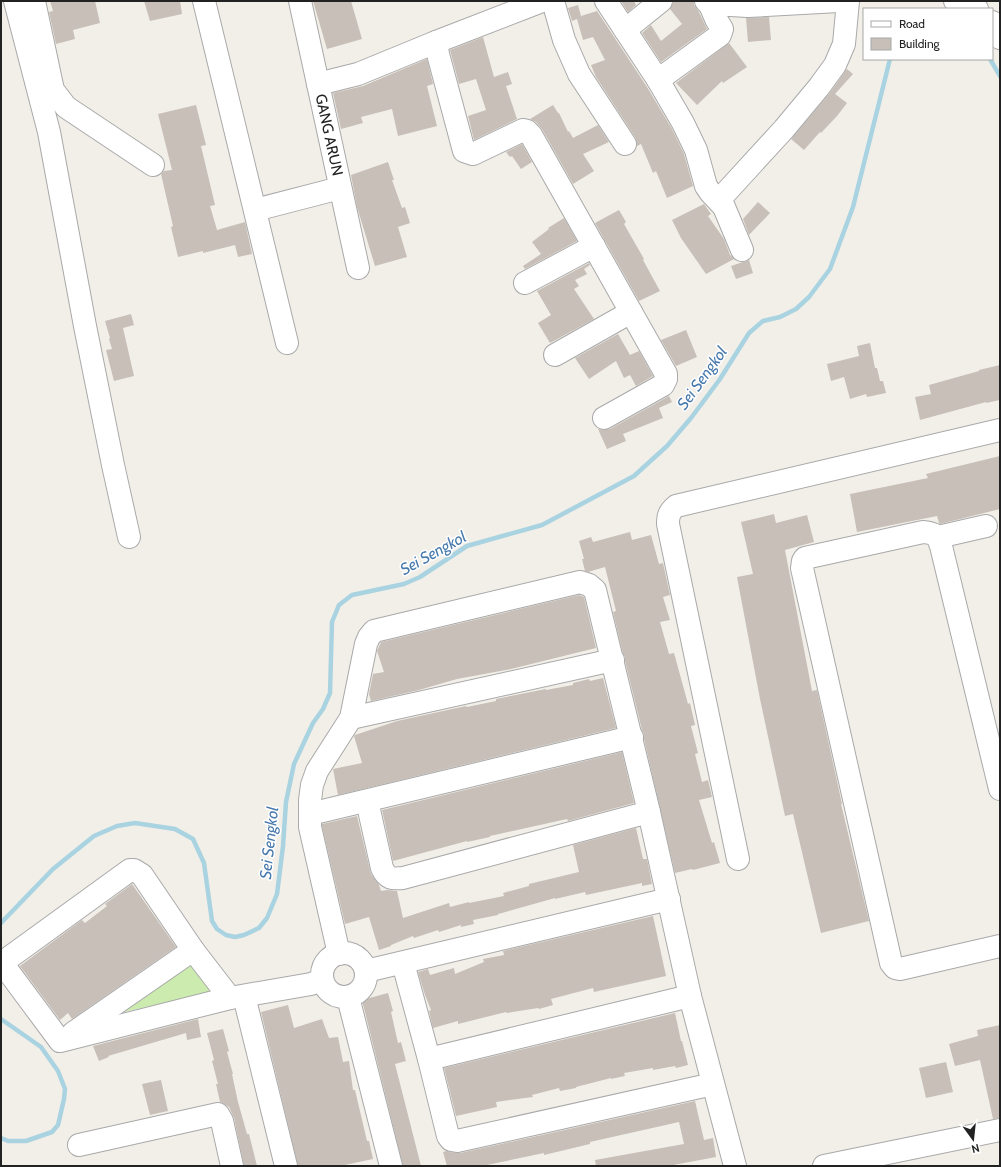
<svg xmlns="http://www.w3.org/2000/svg" width="1001" height="1167" font-family="Cabin,sans-serif">
<style>
.grass{fill:#ccecaf}
.lines{fill:none;stroke-linecap:round;stroke-linejoin:round}
.stream{stroke:#a9d3e0;stroke-width:4.5}
.building{fill:#c7bfb8}
.minor-casing{stroke:#a9a9a9;stroke-width:24}
.minor{stroke:#fff;stroke-width:22}
.labels{text-anchor:middle;dominant-baseline:central;stroke-width:3;stroke-linejoin:round;paint-order:stroke}
.street-label{font-size:15px;fill:#222;stroke:#fff}
.water-label{font-size:16px;font-style:italic;fill:#487aad;stroke:#fff}
</style>
<rect width="100%" height="100%" fill="#f2efe9"/>
<polygon class="grass" points="193,962 213,992 119,1013"/>
<g class="lines">
<g class="stream">
<polyline points="990,59 1000,76"/>
<polyline points="1,923 53,869 94,836 117,826 135,823 175,829 193,839 204,863 212,921 217,929 226,935 235,937 244,935 259,928 267,918 277,894 283,846 286,802 294,764 313,723 323,709 330,693 332,622 339,605 352,595 404,584 420,577 467,546 542,525 634,476 667,446 691,418 720,379 749,333 763,321 780,317 796,309 809,297 830,269 853,207 890,59"/>
<polyline points="1,1019 41,1047 58,1071 65,1089 64,1099 58,1125 52,1132 26,1141 8,1141 1,1138"/>
</g>
</g>
<g class="building">
<polygon points="50,1 95,1 100,23 73,30 75,39 56,44 49,12 53,11"/>
<polygon points="144,1 180,1 182,14 150,21"/>
<polygon points="313,1 351,1 362,39 327,49"/>
<polygon points="621,1 634,1 636,5 628,12"/>
<polygon points="674,1 694,1 694,5 699,12 707,29 661,62 642,33 651,25 661,41 682,24 670,9"/>
<polygon points="578,5 581,16 597,11 647,87 672,129 684,154 693,186 667,198 656,171 653,173 641,144 637,146 637,143 635,137 596,77 591,65 605,60 593,37 583,40 577,19 572,21 568,8"/>
<polygon points="769,17 771,40 748,42 746,18"/>
<polygon points="483,37 494,77 508,72 512,84 506,86 517,119 474,140 468,116 486,110 476,79 459,84 450,50"/>
<polygon points="729,43 747,67 723,83 722,81 697,105 676,83"/>
<polygon points="427,59 433,84 427,86 437,126 398,136 392,109 361,117 363,123 341,129 333,93 363,86"/>
<polygon points="847,69 853,74 835,94 847,103 837,116 821,133 820,132 804,150 791,139 829,94"/>
<polygon points="196,105 206,145 201,146 215,205 210,206 217,230 245,222 252,254 238,257 235,245 203,253 203,251 178,257 171,227 173,226 161,174 164,171 172,170 158,114"/>
<polygon points="553,105 558,113 559,113 568,132 569,131 573,138 598,125 609,142 583,154 594,171 573,184 542,129 536,122 530,119"/>
<polygon points="522,144 532,162 521,169 512,156 510,157 506,152"/>
<polygon points="388,162 394,180 392,180 402,208 405,207 410,223 398,227 407,257 375,266 357,207 351,175"/>
<polygon points="758,202 770,213 749,235 743,219"/>
<polygon points="704,204 711,214 708,216 724,239 730,255 734,259 706,274 681,238 672,220"/>
<polygon points="619,210 626,222 624,224 644,259 643,260 660,291 639,301 595,223"/>
<polygon points="564,218 577,241 525,269 523,266 541,254 532,242 549,229 548,228"/>
<polygon points="749,260 753,273 736,279 731,266"/>
<polygon points="589,263 590,265 584,269 587,274 575,280 579,286 574,289 594,319 550,343 538,323 551,315 537,291"/>
<polygon points="131,314 134,325 123,328 134,376 114,381 106,350 112,349 109,339 110,338 105,321"/>
<polygon points="686,330 697,357 676,366 661,340"/>
<polygon points="618,334 630,355 639,351 653,376 636,386 630,375 624,378 616,361 589,379 575,358"/>
<polygon points="870,343 875,368 877,368 880,381 883,381 886,393 867,397 866,394 850,399 844,377 831,381 827,364 859,356 857,346"/>
<polygon points="1000,365 1000,400 986,403 986,402 920,420 915,397 931,394 929,385 979,371 979,370"/>
<polygon points="669,396 672,402 659,408 663,418 623,434 626,441 607,449 598,429 603,430 610,429"/>
<polygon points="1000,456 1000,509 940,524 939,523 937,516 857,532 850,494 928,478 926,474"/>
<polygon points="774,514 776,523 807,515 814,542 785,550 812,691 817,690 842,804 841,804 869,921 821,933 793,814 785,816 760,699 737,577 753,574 741,522"/>
<polygon points="630,532 632,540 651,535 659,564 663,563 670,595 663,597 670,620 660,622 669,654 674,653 688,704 690,703 695,725 691,726 698,753 695,754 702,782 708,780 712,797 699,800 712,843 714,842 720,863 693,870 692,869 675,873 644,739 644,734 642,730 625,661 625,657 623,654 613,612 616,611 605,567 588,572 585,571 582,559 584,559 579,541 591,537 593,542"/>
<polygon points="579,595 584,597 596,648 511,669 457,679 419,690 371,701 369,694 373,674 384,672 377,651 381,642"/>
<polygon points="603,678 616,728 338,795 333,769 362,763 354,736 355,735 397,721 466,706 467,707 496,701 496,699 546,689 546,690 573,685 573,683 589,679 590,681"/>
<polygon points="622,752 634,803 568,821 567,819 490,836 490,837 467,842 467,841 393,861 382,810"/>
<polygon points="357,816 371,874 379,885 381,891 387,890 397,891 403,918 449,903 450,907 469,902 469,903 504,896 503,893 529,886 529,884 579,872 573,845 636,828 643,859 647,859 652,884 642,886 642,883 586,895 585,892 555,899 555,898 498,914 498,915 473,920 474,924 461,927 461,925 439,932 438,930 414,938 413,936 391,945 391,946 379,950 369,917 345,924 322,826 322,824"/>
<polygon points="132,884 176,947 72,1019 68,1013 60,1020 20,966 82,920 85,923 107,906 105,904"/>
<polygon points="653,916 666,976 594,992 593,988 551,999 553,1005 539,1009 538,1008 507,1013 506,1012 458,1024 458,1021 433,1028 429,1011 431,1010 425,995 418,972 428,969 430,975 454,968 455,974 484,962 483,959 504,955 503,951"/>
<polygon points="388,993 393,1011 391,1012 398,1043 401,1042 406,1061 395,1064 421,1166 403,1166 362,1000"/>
<polygon points="288,1005 294,1028 322,1019 329,1038 338,1037 343,1062 349,1061 353,1090 355,1090 367,1141 369,1141 373,1159 340,1166 298,1166 261,1012"/>
<polygon points="675,1013 681,1041 682,1041 688,1065 676,1068 675,1066 653,1070 653,1068 624,1073 625,1076 611,1079 611,1078 576,1087 576,1088 560,1091 559,1088 532,1095 533,1097 525,1098 496,1102 497,1107 456,1116 444,1068"/>
<polygon points="198,1019 201,1037 187,1040 186,1033 108,1056 109,1057 99,1061 93,1046"/>
<polygon points="1000,1025 1000,1118 993,1119 980,1060 955,1066 949,1044 978,1036 977,1030"/>
<polygon points="223,1029 229,1051 227,1052 233,1074 232,1074 238,1102 247,1134 249,1134 257,1166 244,1166 234,1118 229,1107 223,1103 220,1102 216,1084 218,1084 212,1061 214,1060 207,1033"/>
<polygon points="946,1062 953,1092 926,1098 919,1068"/>
<polygon points="161,1080 168,1111 150,1115 142,1084"/>
<polygon points="695,1101 704,1140 713,1138 716,1157 668,1166 596,1166 595,1160 684,1144 679,1122 590,1142 590,1144 544,1155 544,1153 482,1166 447,1166 443,1152 447,1151 449,1152 460,1153"/>
</g>
<g class="lines">
<defs>
<g id="minor">
<polyline points="15,1 49,132 85,326 113,465 129,537"/>
<polyline points="34,1 53,90 66,107 153,165"/>
<polyline points="204,1 287,343"/>
<path id="s1" d="M 300,1 L 358,268"/>
<polyline points="553,1 564,40 579,74 625,144"/>
<polyline points="606,1 658,80 720,35 722,29 716,19 710,5"/>
<polyline points="706,1 710,5 730,5 748,6 839,1"/>
<polyline points="955,1 977,9"/>
<polyline points="992,22 1000,38"/>
<polyline points="625,30 661,1"/>
<polyline points="436,42 542,1"/>
<polyline points="658,80 683,123 696,150 706,186 710,192 724,207 742,250"/>
<polyline points="318,84 358,74 436,42 438,54 464,151 473,154 523,130 527,131 531,135 666,374 666,379 663,385 604,418"/>
<polyline points="719,200 784,129 819,87 835,65 844,44 848,1"/>
<polyline points="255,210 340,188"/>
<polyline points="525,283 594,246"/>
<polyline points="555,355 631,312"/>
<polyline points="938,537 986,526"/>
<polyline points="351,718 613,660"/>
<path d="M 1000,789 L 941,546 C 937,535 935,533 923,532 L 805,558 L 803,561 L 802,568 L 891,963 L 895,968 L 900,969 L 1000,946"/>
<path d="M 367,801 L 382,868 C 387,879 392,879 403,878 L 649,812"/>
<polyline points="310,814 632,737"/>
<path d="M 738,859 L 668,524 C 668,516 669,512 676,506 L 1000,430"/>
<path d="M 130,870 L 134,870 L 142,875 L 193,950 L 230,998 L 60,1041 L 8,971 C 5,965 6,962 10,957 Z"/>
<circle cx="344" cy="975" r="22"/>
<polyline points="339,954 310,827 310,800 312,785 317,771 351,718 366,644 369,637 374,631 580,582 589,585 595,590 649,812 690,996 735,1166"/>
<polyline points="403,963 429,1059 448,1136 451,1140 457,1141 713,1084"/>
<polyline points="366,971 669,899"/>
<polyline points="244,996 286,1166"/>
<polyline points="348,997 391,1166"/>
<polyline points="230,998 311,984 322,980"/>
<polyline points="73,1033 193,950"/>
<polyline points="429,1059 690,996"/>
<polyline points="79,1145 218,1114 222,1121 232,1166"/>
<polyline points="824,1166 1000,1130"/>
</g>
</defs>
<use href="#minor" class="minor-casing"/>
<use href="#minor" class="minor"/>
</g>
<g class="labels">
<g class="street-label">
<text stroke="none"><textPath href="#s1" startOffset="137">GANG ARUN</textPath></text>
</g>
<g class="water-label">
<text transform="translate(702 378) rotate(-54)">Sei Sengkol</text>
<text transform="translate(433 553) rotate(-29)">Sei Sengkol</text>
<text transform="translate(269 843) rotate(-84)">Sei Sengkol</text>
</g>
</g>
<rect width="1001" height="1167" fill="none" stroke="#222222" stroke-width="4"/>
<rect x="863" y="8" width="130" height="52" fill="#ffffff" stroke="#a7a7a7"/>
<rect x="871" y="21" width="20" height="6" fill="#ffffff" stroke="#a7a7a7"/>
<text x="899" y="28" font-size="12" fill="#222222">Road</text>
<rect x="871" y="38" width="20" height="12" fill="#c7bfb8" stroke="#a7a7a7"/>
<text x="899" y="48" font-size="12" fill="#222222">Building</text>
<g transform="translate(973 1139) rotate(165)" stroke="#ffffff" stroke-width="3" paint-order="stroke">
<path d="M0-3L7 15L0 10L-7 15Z" fill="#222222"/>
<text y="-6" font-size="11" font-weight="bold" text-anchor="middle" fill="#222222">N</text>
</g>
</svg>
